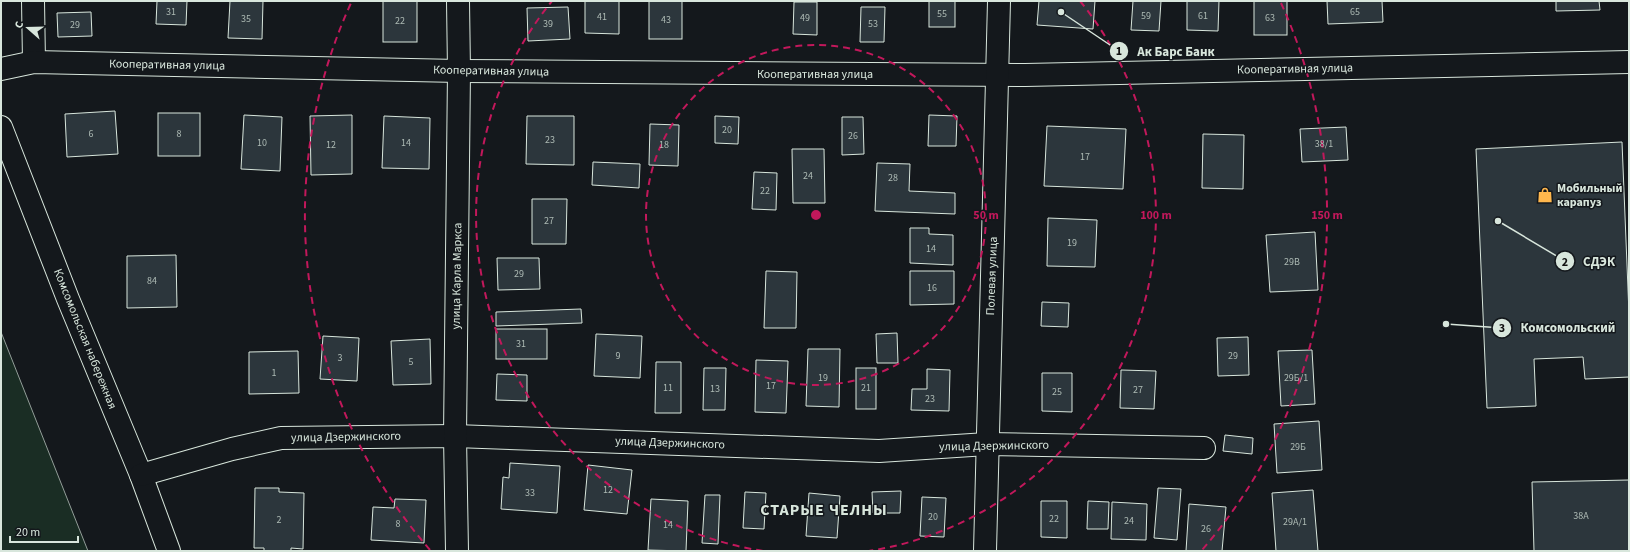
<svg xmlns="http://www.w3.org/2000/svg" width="1630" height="552" font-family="'Source Sans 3',sans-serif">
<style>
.green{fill:#1a2d24;stroke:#939e99}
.building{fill:#2c363c;stroke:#d8e6dc}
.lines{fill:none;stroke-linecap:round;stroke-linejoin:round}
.minor-casing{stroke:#d8e6dc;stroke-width:24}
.minor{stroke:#14181c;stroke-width:22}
.ring{fill:none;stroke:#c2185b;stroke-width:2;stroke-dasharray:7 5}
.labels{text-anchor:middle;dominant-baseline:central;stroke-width:3;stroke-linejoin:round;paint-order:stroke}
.number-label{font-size:10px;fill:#adbab4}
.street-label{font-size:12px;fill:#d8e6dc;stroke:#14181c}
.poi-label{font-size:12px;font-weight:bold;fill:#d8e6dc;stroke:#14181c;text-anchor:start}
.district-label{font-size:16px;font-weight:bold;letter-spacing:1px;fill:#d8e6dc;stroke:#14181c}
.centre{fill:#c2185b;stroke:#14181c;stroke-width:2}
.ring-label{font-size:12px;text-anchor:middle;font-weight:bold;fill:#c2185b;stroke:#14181c;stroke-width:3;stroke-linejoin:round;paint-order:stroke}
.leader{fill:none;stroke:#d8e6dc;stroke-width:1.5}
.callout-dot{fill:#d8e6dc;stroke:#14181c;stroke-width:1.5}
.mark-label{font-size:12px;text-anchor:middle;font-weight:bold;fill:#111}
.callout-label{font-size:13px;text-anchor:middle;font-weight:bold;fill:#d8e6dc;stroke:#14181c;stroke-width:3;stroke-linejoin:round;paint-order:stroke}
</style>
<rect width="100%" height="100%" fill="#14181c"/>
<polygon class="green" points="1,332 88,551 1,551"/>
<g class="building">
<polygon points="157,1 187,1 186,25 156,24"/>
<polygon points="230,1 263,1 262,39 228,38"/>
<rect x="383" y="1" width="34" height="41"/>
<polygon points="585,1 619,1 619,34 585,33"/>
<rect x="649" y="1" width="33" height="38"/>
<rect x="929" y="1" width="26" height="26"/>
<polygon points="1039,1 1095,1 1093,29 1037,25"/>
<polygon points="1133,1 1161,1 1159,31 1131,30"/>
<polygon points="1187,1 1219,1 1218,31 1187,30"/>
<rect x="1254" y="1" width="33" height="34"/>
<polygon points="1327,1 1382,1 1383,22 1328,24"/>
<polygon points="1556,1 1599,1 1600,10 1556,11"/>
<polygon points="794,2 817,2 817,35 793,34"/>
<polygon points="568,7 570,39 528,41 527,8"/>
<polygon points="861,7 885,7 884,42 860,42"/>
<polygon points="91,12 92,36 58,37 57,13"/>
<polygon points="115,111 118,154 67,157 65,114"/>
<rect x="158" y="113" width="42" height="43"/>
<polygon points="244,115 282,117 280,171 241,169"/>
<polygon points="352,115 352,174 311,175 310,116"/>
<polygon points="929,115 957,116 956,146 928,146"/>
<polygon points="384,116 430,118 429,169 382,168"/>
<polygon points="527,116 574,116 574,165 526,164"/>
<polygon points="715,116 739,117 738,144 715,143"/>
<polygon points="842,117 863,117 864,154 842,155"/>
<polygon points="650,124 679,125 678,166 649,165"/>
<polygon points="1047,126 1126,129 1123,189 1044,186"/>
<polygon points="1346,127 1348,160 1302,162 1300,129"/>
<polygon points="1203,134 1244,135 1243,189 1202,188"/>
<polygon points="1622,142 1629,314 1629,377 1585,379 1583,357 1534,359 1536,406 1487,408 1476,149"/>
<polygon points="792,149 824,149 825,203 793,203"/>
<polygon points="593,162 640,164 639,188 592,185"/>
<polygon points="877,163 910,164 909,191 955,193 955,214 875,211"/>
<polygon points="754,172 777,173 776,210 752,209"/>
<polygon points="532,199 567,199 566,244 532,244"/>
<polygon points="1048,218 1097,220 1095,267 1047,266"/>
<polygon points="910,228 929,228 929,234 953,235 953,265 910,263"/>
<polygon points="1315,232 1318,290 1270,292 1266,235"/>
<polygon points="176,255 177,307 127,308 127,256"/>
<polygon points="497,258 539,258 540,289 498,290"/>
<polygon points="766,271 797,272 796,328 764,328"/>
<polygon points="910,271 954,271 954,304 910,305"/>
<polygon points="1042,302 1069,303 1068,327 1041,326"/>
<polygon points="581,309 582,323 496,326 496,312"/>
<rect x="496" y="329" width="51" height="30"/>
<polygon points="897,333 898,363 877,363 876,334"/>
<polygon points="596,334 642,336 640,378 594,376"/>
<polygon points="323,336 359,338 357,381 320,379"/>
<polygon points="1248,337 1249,375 1218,376 1217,338"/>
<polygon points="430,339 431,384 393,385 391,341"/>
<polygon points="808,349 840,349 839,407 806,406"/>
<polygon points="1312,350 1315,404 1281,406 1278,351"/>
<polygon points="298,351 299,393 249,394 249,352"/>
<polygon points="756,360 788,361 786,413 755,412"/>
<polygon points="656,362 681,362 681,413 655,413"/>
<polygon points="704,368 726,368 725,410 703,410"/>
<rect x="856" y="368" width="20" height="41"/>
<polygon points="927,369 950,370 949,411 911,410 912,389 927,389"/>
<polygon points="1121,370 1156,371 1154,409 1120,408"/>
<polygon points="1042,373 1072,373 1072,412 1042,411"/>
<polygon points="497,374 527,375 527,401 496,400"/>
<polygon points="1319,421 1322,470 1277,473 1274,424"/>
<polygon points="1225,435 1253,438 1252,454 1223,451"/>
<polygon points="510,463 560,466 557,513 501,509 503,477 509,478"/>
<polygon points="588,465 632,470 627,514 584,510"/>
<polygon points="1629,480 1629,551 1534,551 1532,482"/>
<polygon points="255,488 279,488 279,492 304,493 303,549 291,548 291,551 264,551 264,548 254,548"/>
<polygon points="1158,488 1181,489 1177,540 1154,538"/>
<polygon points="1313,490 1318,551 1276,551 1272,493"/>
<polygon points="901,491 900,513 873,513 872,492"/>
<polygon points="745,492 766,493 764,529 743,528"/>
<polygon points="809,493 840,496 837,538 806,536"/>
<polygon points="705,495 720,495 718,544 702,543"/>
<polygon points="922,497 946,498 944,537 920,536"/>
<polygon points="395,499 426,500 424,543 371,540 373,507 394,508"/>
<polygon points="651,499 688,501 686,551 648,550"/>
<polygon points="1041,501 1067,501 1067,538 1041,537"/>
<polygon points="1088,501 1109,502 1108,529 1087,529"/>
<polygon points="1112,502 1147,504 1146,540 1111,539"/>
<polygon points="1189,504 1226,507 1222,551 1186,551"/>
</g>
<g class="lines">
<defs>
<g id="minor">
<polyline points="33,1 34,62"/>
<polyline points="1,69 34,62 459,71 1025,75 1629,62"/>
<polyline points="1,127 68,299 141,475 169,551"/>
<polyline points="141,475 232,449 281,438 455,436 879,451 987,444 1204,448"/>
<polyline points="457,551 455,436 459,71 458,1"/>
<polyline points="985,551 999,1"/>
</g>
</defs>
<use href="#minor" class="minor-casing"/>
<use href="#minor" class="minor"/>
</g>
<g class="ring">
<circle cx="816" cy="215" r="170"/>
<path d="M763 551A340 340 0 0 1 552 1M1080 1A340 340 0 0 1 869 551"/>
<path d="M430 550A511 511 0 0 1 351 3M1281 3A511 511 0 0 1 1202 550"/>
</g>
<defs>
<symbol id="shop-bare" viewBox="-9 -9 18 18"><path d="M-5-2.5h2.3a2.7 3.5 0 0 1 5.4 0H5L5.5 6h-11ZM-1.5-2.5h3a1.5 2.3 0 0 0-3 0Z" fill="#ffb74d" stroke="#14181c" stroke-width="2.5" paint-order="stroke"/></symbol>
</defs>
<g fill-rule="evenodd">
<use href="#shop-bare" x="1534" y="184" width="22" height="22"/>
</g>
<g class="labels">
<g class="number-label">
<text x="171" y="12">31</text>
<text x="1355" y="12">65</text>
<text x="942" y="14">55</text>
<text x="1146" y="16">59</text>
<text x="1203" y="16">61</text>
<text x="602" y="17">41</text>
<text x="805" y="18">49</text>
<text x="1270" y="18">63</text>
<text x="246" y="19">35</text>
<text x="666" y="20">43</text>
<text x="400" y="21">22</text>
<text x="548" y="24">39</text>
<text x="873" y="24">53</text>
<text x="75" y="25">29</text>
<text x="727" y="130">20</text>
<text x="91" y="134">6</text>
<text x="179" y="134">8</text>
<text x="853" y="136">26</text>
<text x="550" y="140">23</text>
<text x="262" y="143">10</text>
<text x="406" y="143">14</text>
<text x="1324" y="144">38/1</text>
<text x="331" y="145">12</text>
<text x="664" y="145">18</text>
<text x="1085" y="157">17</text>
<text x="808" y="176">24</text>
<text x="893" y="178">28</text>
<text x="765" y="191">22</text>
<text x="549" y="221">27</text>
<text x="1072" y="243">19</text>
<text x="931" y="249">14</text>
<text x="1292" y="262">29В</text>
<text x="519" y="274">29</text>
<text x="152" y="281">84</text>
<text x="932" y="288">16</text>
<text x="521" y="344">31</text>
<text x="618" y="356">9</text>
<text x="1233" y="356">29</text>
<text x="340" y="358">3</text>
<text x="411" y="362">5</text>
<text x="274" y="373">1</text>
<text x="823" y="378">19</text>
<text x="1296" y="378">29Б/1</text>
<text x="771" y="386">17</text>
<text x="668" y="388">11</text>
<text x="866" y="388">21</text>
<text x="715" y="389">13</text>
<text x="1138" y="390">27</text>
<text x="1057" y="392">25</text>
<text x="930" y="399">23</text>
<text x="1298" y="447">29Б</text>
<text x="608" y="490">12</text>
<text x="530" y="493">33</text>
<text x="1581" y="516">38А</text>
<text x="933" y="517">20</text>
<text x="1054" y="519">22</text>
<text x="279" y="520">2</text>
<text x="1129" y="521">24</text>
<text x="1295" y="522">29А/1</text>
<text x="398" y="524">8</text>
<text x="668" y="525">14</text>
<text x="1206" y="529">26</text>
</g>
<g class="street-label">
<text transform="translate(167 65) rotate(1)">Кооперативная улица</text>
<text transform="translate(1295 69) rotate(-1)">Кооперативная улица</text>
<text transform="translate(491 71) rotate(1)">Кооперативная улица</text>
<text x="815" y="74">Кооперативная улица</text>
<text transform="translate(457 276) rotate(-89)">улица Карла Маркса</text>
<text transform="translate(992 276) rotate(-88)">Полевая улица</text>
<text transform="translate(85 339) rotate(68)">Комсомольская набережная</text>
<text transform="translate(346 437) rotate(-1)">улица Дзержинского</text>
<text transform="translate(670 443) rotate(2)">улица Дзержинского</text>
<text transform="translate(994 446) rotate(-1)">улица Дзержинского</text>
</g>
<g class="poi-label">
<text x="1557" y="188">Мобильный<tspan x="1557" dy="14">карапуз</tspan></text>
</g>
<g class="district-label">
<text x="824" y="510">СТАРЫЕ ЧЕЛНЫ</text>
</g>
</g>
<circle cx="816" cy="215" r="6" class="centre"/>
<g class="ring-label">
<text x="986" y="219">50 m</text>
<text x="1156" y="219">100 m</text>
<text x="1327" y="219">150 m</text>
</g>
<path class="leader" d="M1061 12L1119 51M1498 221L1565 261M1446 324L1502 328"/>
<g class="callout-dot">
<circle cx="1061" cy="12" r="4"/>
<circle cx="1498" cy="221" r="4"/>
<circle cx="1446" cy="324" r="4"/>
<circle cx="1119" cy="51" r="10"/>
<circle cx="1565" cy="261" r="10"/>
<circle cx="1502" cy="328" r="10"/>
</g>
<g class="mark-label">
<text x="1119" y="55">1</text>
<text x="1565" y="266">2</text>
<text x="1502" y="332">3</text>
</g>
<g class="callout-label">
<text x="1176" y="56">Ак Барс Банк</text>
<text x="1599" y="266">СДЭК</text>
<text x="1568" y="332">Комсомольский</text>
</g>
<rect width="1630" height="552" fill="none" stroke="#d8e6dc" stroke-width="4"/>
<g transform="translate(28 28) rotate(290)" stroke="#14181c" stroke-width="3" paint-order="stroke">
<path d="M0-3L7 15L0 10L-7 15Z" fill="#d8e6dc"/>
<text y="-6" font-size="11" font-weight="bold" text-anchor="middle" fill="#d8e6dc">С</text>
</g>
<path d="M10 536v6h68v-6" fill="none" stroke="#d8e6dc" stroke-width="2"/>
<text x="16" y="536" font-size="12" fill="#d8e6dc" stroke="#14181c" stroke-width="3" paint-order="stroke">20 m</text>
</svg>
